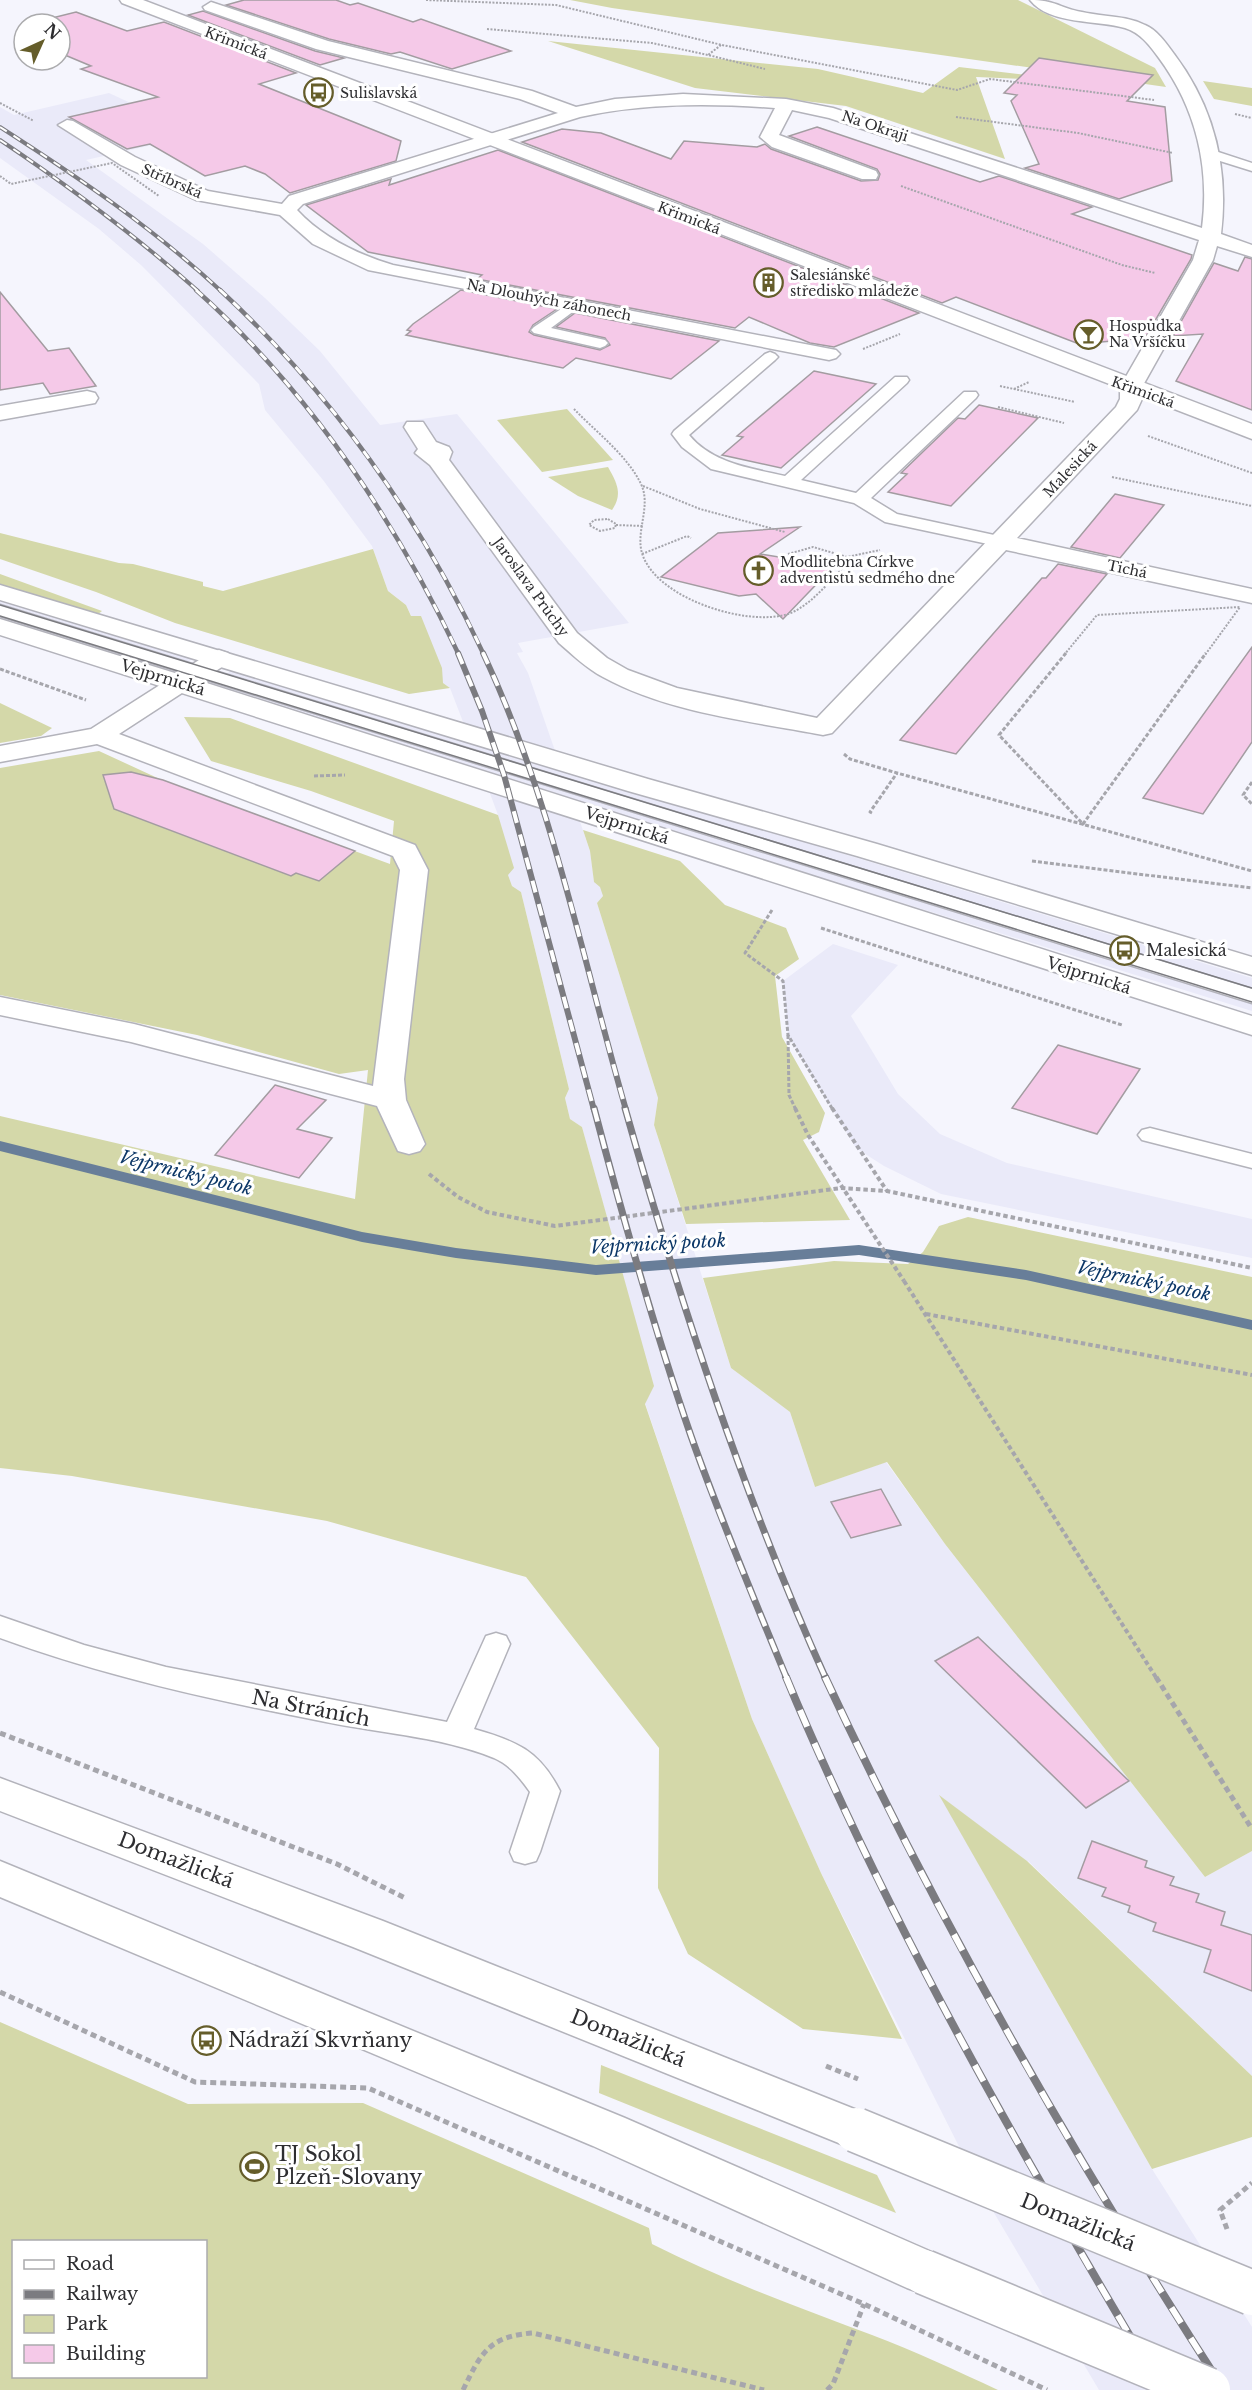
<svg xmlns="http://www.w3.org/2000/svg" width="1252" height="2390" font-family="'Libre Baskerville',serif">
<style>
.built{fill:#eaeaf9}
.green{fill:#d4d8a9;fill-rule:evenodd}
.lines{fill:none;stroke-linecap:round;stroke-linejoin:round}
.stream{fill:#687e99;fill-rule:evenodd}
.building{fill:#f5c9e8;stroke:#a39ca1;stroke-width:1.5}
.lane-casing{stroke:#b3b3bb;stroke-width:3}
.street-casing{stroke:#b3b3bb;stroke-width:3}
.secondary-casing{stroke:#b3b3bb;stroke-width:3}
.primary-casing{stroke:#b3b3bb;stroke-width:3}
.path-far3{stroke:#a6a6ac;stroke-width:2;stroke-dasharray:2 1.5;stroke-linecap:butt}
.path-far2{stroke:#a6a6ac;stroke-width:3;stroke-dasharray:4 2;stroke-linecap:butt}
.path-far1{stroke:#a6a6ac;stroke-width:4;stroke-dasharray:4.5 3;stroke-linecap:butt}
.path{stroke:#a6a6ac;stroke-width:5;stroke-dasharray:6 4;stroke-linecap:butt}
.lane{fill:#fff;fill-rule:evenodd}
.street{fill:#fff;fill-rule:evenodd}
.secondary{fill:#fff;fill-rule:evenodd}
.primary{fill:#fff;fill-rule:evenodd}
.tram{stroke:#7b7b80;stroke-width:1.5}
.rail-far4-casing{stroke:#7b7b80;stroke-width:4}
.rail-far3-casing{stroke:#7b7b80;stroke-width:4.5}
.rail-far2-casing{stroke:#7b7b80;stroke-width:6}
.rail-far1-casing{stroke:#7b7b80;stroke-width:7}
.rail-casing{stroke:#7b7b80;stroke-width:8}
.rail-far4{stroke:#fff;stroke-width:2;stroke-dasharray:8;stroke-linecap:butt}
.rail-far3{stroke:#fff;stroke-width:3;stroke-dasharray:9;stroke-linecap:butt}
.rail-far2{stroke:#fff;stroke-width:4;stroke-dasharray:12;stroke-linecap:butt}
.rail-far1{stroke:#fff;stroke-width:4.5;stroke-dasharray:14;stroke-linecap:butt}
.rail{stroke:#fff;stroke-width:6;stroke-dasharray:18;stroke-linecap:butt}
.primary-bridge-casing{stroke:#b3b3bb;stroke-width:47;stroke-linecap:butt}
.path-bridge-far2{stroke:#a6a6ac;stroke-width:2;stroke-dasharray:2 1.5;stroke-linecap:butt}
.path-bridge-far1{stroke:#a6a6ac;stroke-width:4;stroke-dasharray:4.5 3;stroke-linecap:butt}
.path-bridge{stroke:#a6a6ac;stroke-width:5;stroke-dasharray:6 4;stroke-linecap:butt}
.primary-bridge{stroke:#fff;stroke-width:44}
.labels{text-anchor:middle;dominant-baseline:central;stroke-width:6;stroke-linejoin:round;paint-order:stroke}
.far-street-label{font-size:14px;fill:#2e2e31;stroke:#fff}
.far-poi-label{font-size:14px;fill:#2e2e31;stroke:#fff;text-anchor:start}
.street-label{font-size:16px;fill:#2e2e31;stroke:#fff}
.poi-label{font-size:16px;fill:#2e2e31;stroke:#fff;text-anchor:start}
.water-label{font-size:18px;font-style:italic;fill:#0c3767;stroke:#fff}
.near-street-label{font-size:20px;fill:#2e2e31;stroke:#fff}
.near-poi-label{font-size:20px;fill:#2e2e31;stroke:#fff;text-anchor:start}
</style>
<rect width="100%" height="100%" fill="#f5f5fd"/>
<g class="built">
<polygon points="109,93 176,124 161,143 86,160 203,244 265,298 320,351 380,425 457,414 629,623 518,643 523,652 517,653 528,673 561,768 1252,978 1252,1011 573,801 590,851 594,881 601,887 603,896 597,903 658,1098 654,1125 731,1368 790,1412 815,1487 886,1462 945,1544 1205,1877 1252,1851 1252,2076 1028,1861 998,1899 1152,2169 1252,2327 1252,2390 1099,2390 984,2196 821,1873 752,1719 645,1403 653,1386 582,1127 570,1119 565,1098 569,1089 521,892 512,886 508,875 498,815 482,772 209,685 234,669 470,740 450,688 443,683 406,605 388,591 372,546 323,480 265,410 259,384 141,265 99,229 0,158 0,107 14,115"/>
<polygon points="0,598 195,657 171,673 0,621"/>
<polygon points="833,944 898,965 851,1016 898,1094 940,1134 1007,1163 1252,1219 1252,1258 941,1194 884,1166 856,1148 788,1035 783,981"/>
</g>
<g class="green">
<polygon points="570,0 1018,0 1155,68 1166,87 612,8"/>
<polygon points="548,41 818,69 923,93 959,67 1077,81 976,77 1005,159 846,106 695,88"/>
<polygon points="1203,81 1252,88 1252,106 1214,99"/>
<polygon points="567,409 613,460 542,472 497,420"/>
<path d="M 608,467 C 617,483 623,494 612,510 L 578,496 L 548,477 Z"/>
<polygon points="0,533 119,563 133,564 203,582 203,586 223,591 373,549 388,591 406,605 411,616 421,616 442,668 443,683 450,688 409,694 175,623 96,592 0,559"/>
<polygon points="0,574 102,611 98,614 0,586"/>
<polygon points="0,703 52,728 41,736 0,743"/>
<polygon points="184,717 230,718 498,815 514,868 508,875 512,886 521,892 569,1089 565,1098 570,1119 582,1127 654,1386 645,1404 752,1719 821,1873 902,2039 803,2029 688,1954 658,1888 659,1748 526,1577 327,1521 72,1476 0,1468 0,1116 355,1199 368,1070 339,1074 197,1035 0,995 0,768 99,751 164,781 390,864 394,821 311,791 211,761"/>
<polygon points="583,830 680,861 725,905 786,928 799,959 775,976 782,1037 825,1113 819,1132 803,1140 850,1220 686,1224 654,1125 658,1098 597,903 603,896 600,887 594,882 590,851"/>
<polygon points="968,1217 1252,1277 1252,1851 1205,1877 945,1544 887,1462 815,1487 790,1412 731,1368 703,1278 834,1261 908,1264 923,1252 939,1226"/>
<polygon points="939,1795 1027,1861 1252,2076 1252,2137 1152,2169"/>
<path d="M 0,2022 L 188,2104 L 363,2103 L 649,2228 L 652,2244 C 723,2280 798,2307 872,2335 C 915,2351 957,2371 998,2390 L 0,2390 ZM 14,2242 L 206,2242 L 206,2376 L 14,2376 Z"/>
<polygon points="601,2065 877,2175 896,2213 599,2093"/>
</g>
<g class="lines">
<polygon class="stream" points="0,1141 362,1232 456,1248 596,1265 859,1245 1026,1270 1252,1320 1252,1330 1026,1280 859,1255 596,1275 456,1258 362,1242 0,1151"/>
</g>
<g class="building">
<polygon points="244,0 336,0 350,5 358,3 413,22 421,19 511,51 452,69 400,52 391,54 329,39 226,5"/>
<polygon points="203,11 315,51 344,58 320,65 188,15"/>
<polygon points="76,12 127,31 164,22 296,73 259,84 401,141 396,161 290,193 265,174 245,166 205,176 150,144 127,149 69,117 158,97 81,69 91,66 60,53 60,24 28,24"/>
<polygon points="1039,58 1153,75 1127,101 1165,107 1172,181 1119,199 1025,168 1039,164 1011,101 1017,95 1004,93"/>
<polygon points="817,127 980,182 999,176 1092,207 1072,214 1192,255 1191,259 1145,338 1079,344 956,297 942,303 522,142 562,129 601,133 671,159 684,141 757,147 765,144 771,149 861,181 878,180 880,174 877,169 789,136"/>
<polygon points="498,150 919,313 834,347 810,343 749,317 735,328 477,279 482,275 368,252 306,205 391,179 389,185"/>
<polygon points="1245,257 1252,259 1252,410 1176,381 1203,334 1173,336 1214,263 1238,271"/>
<polygon points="461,290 557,309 533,325 529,332 534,335 600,350 610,345 605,338 556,327 575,313 719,341 671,379 576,358 563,368 406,335 411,331 407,330 413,324"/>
<polygon points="0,292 48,351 69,348 96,386 50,394 43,383 0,390"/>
<polygon points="814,371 876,384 781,468 722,455 743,437 737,436"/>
<polygon points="979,405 1038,418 951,506 888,492 907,474 901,473 958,418 965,419"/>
<polygon points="1115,494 1164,505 1120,558 1071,547"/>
<polygon points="800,527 760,554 834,566 783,619 756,594 739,596 661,577 718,533"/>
<polygon points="1058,564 1107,574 956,754 900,740 1042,578 1046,578"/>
<polygon points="1252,647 1252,742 1203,814 1143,798"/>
<polygon points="131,772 163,780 355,851 319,881 296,873 291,876 114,809 103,775"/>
<polygon points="1058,1045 1140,1069 1097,1134 1012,1108"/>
<polygon points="275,1085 326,1100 297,1129 332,1138 299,1178 215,1155"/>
<polygon points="881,1489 901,1525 851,1538 831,1502"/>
<polygon points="978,1637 1081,1735 1129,1781 1086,1808 935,1661"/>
<polygon points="1092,1841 1147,1861 1145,1867 1174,1877 1170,1885 1199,1894 1196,1902 1225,1912 1221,1925 1252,1935 1252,1991 1204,1972 1211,1950 1153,1931 1156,1923 1128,1912 1130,1906 1102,1896 1106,1888 1078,1878"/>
</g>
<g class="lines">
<defs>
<g id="lane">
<polygon points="1209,149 1252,163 1252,171 1204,156 1202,153"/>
<polygon points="573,301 578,302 580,305 578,308 551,328 605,340 608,343 605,346 600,348 534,333 531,330 534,327"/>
<path d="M 770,352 L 775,354 L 778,357 L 775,360 L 689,435 C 713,464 751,468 785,476 L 895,377 L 907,377 L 909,380 L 907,383 L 801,480 L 856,493 L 964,392 L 976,392 L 978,395 L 976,398 L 871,498 L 897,514 L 1008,538 L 1011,542 L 1008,546 L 1002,547 L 885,522 L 854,503 L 711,469 L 682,447 L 672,434 L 674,431 L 765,354 Z"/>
<polygon points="0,605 1252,989 1252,1003 0,616"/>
<polygon points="1150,1128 1252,1154 1252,1168 1142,1140 1138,1135 1142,1130"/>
<path d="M 0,1616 L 84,1645 L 166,1667 L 447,1722 L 486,1636 L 496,1633 L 506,1636 L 510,1644 L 474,1729 C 516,1741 539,1750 560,1791 L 540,1852 L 536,1861 L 525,1864 L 514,1861 L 510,1852 L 530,1792 C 520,1778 510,1765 494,1758 C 440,1736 377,1733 321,1721 C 212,1700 104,1676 0,1638 Z"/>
</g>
<g id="street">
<path d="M 1030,0 C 1055,0 1060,8 1082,12 C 1103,17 1125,15 1145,25 C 1157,30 1166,43 1174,54 C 1214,107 1229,168 1221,234 L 1252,245 L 1252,257 L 1217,246 L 1213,260 L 1142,387 L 1142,399 L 1137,410 L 1017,538 L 1252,589 L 1252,603 L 1006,550 L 832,733 L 823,735 C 750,721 669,713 603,677 C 586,668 573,655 559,643 L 430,465 L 415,453 L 418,449 L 404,427 L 407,422 L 423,422 L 436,442 L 449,447 L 452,452 L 449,460 L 577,633 L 607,658 L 628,670 L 677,688 L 817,718 L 1116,407 L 1120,399 L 1120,387 L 1193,260 L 1199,240 L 829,118 L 792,110 L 779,135 L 876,171 L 878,175 L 876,179 L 862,179 L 772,147 L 760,137 L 775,108 C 709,103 644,103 580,117 L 303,204 L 297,210 C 323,238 357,254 393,265 L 836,350 L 840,354 L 836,358 L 829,360 L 368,270 L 313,244 L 280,215 L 196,200 L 121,165 L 58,125 L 67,120 L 73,121 L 135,157 L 208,191 L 282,204 L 289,196 L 558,113 L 520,99 L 316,49 L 205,10 L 203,7 L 211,2 L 328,41 L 532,91 L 576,107 L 615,99 L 683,94 L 786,99 L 833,108 L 1202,228 C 1210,167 1196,108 1159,58 C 1150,46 1141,33 1125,28 C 1099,20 1049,25 1030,0 Z"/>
<polygon points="87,391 95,393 98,398 95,403 0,420 0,406"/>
<polygon points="219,650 228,653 232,658 228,663 119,734 415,845 428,870 404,1079 406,1100 425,1144 420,1151 409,1154 398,1151 377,1106 131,1042 0,1015 0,997 134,1024 373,1086 400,870 393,856 97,744 0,762 0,746 91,729 210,653"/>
</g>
<g id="secondary">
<polygon points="120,0 143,0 1252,424 1252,439 122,3"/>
<polygon points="0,585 648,779 877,844 1252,957 1252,975 857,856 628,791 0,600"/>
<polygon points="0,619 191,678 1252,1016 1252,1035 0,635"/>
</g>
<g id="primary">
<polygon points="0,1778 383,1921 872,2116 879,2130 872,2144 856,2150 353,1947 0,1811"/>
<polygon points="0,1861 625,2118 941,2256 948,2272 941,2288 924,2294 907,2288 593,2146 0,1897"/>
</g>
</defs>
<use href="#lane" class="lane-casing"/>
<use href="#street" class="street-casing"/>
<use href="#secondary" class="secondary-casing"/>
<use href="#primary" class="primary-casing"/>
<g class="path-far3">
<polyline points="426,0 556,5 722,45 957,90 990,79 1154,100"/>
<polyline points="487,29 652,43 708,55"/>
<polyline points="721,45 708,55 765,69"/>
<polyline points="0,103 34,121"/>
<polyline points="1235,114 1252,118"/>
<polyline points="956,117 1078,133 1173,153"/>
<polyline points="901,186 1122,265 1155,273"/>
<polyline points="863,349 900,334"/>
<polyline points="1000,386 1075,402"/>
<polyline points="1014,389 1029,382"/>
<polyline points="998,407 1064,423"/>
<path d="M 574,409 C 596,432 627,455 641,484 C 652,507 634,533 643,556 C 659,599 747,627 788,614 C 811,606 830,580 847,564 L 847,557"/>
<polyline points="1148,436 1252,473"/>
<polyline points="1112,477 1252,506"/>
<polyline points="643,486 700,509 785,532"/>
<polygon points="608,519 616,524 615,528 600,531 589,525 594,520"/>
<polyline points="616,525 643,526"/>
<polyline points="642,554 687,536 691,538"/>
<polyline points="788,554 813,547 847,557 880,550"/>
<polyline points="1064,655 1097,615 1240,607 1205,655"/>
</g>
<g class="path-far2">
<polyline points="1066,653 999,735 1083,824 1206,653"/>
<polyline points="0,669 86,700"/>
<polyline points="844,754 850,759 897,773 1252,871"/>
<polyline points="314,776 345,775"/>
<polyline points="1252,782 1243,795 1252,804"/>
<polyline points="872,813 870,812 897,773"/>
<polyline points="1032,861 1252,888"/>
<polyline points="772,910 745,953 783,981 788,1035 833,1110"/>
<polyline points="821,928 1122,1025"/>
<polyline points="788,1035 789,1095 796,1110"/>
</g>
<g class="path-far1">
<polyline points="795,1108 808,1135"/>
<polyline points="832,1108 887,1191"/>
<polyline points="429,1174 458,1197 487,1212 555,1226 841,1188 887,1191 1252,1268"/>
<polyline points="904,1281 1157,1679"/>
<polyline points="926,1314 1252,1375"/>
</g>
<g class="path">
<polyline points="1156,1677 1252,1829"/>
<polyline points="0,1733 337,1864 407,1899"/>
<polyline points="0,1992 195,2082 368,2088 864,2304 1047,2390"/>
<polyline points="1227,2229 1220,2210 1252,2183"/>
<path d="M 463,2390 C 481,2353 489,2336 533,2333 L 764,2390"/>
<polyline points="827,2390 833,2384 864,2304"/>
</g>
<use href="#lane" class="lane"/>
<use href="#street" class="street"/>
<use href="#secondary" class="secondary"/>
<use href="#primary" class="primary"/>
<g class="tram">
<polyline points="0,605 1252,988"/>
<polyline points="0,616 1252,1002"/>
</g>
<defs>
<g id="rail-far4">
<path d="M 0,127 C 78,177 153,228 221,291"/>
<path d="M 0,140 C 70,187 135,235 198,291"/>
</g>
<g id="rail-far3">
<path d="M 196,290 C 309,391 394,518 459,655"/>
<path d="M 220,290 C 332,394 419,516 484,655"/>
</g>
<g id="rail-far2">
<polyline points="458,653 482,711 504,775 594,1110"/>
<path d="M 483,653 C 551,797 582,957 626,1110"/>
</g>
<g id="rail-far1">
<path d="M 594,1108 C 623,1218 654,1329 691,1436 C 720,1518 754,1599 787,1679"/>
<path d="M 625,1108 C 680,1302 743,1495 826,1679"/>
</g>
<g id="rail">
<path d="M 786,1677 C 889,1925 1025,2160 1162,2390"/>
<path d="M 825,1677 C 940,1924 1076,2161 1224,2390"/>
</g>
</defs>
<use href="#rail-far4" class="rail-far4-casing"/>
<use href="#rail-far3" class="rail-far3-casing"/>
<use href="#rail-far2" class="rail-far2-casing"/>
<use href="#rail-far1" class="rail-far1-casing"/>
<use href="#rail" class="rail-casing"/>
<use href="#rail-far4" class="rail-far4"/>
<use href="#rail-far3" class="rail-far3"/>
<use href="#rail-far2" class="rail-far2"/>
<use href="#rail-far1" class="rail-far1"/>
<use href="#rail" class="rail"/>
<defs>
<g id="primary-bridge">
<polyline points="856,2130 1252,2293"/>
<polyline points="924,2272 1208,2390"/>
</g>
</defs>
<use href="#primary-bridge" class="primary-bridge-casing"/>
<polyline class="path-bridge-far2" points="0,176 11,184 112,163 159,196"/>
<polyline class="path-bridge-far1" points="808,1135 904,1281"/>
<polyline class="path-bridge" points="826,2066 858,2079"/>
<use href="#primary-bridge" class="primary-bridge"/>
</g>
<defs>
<symbol id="bus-ring" viewBox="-11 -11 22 22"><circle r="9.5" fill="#fff" stroke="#655d2a" stroke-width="1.5"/><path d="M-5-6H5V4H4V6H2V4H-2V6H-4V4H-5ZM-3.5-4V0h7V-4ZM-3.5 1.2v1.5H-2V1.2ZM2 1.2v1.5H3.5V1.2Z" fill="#655d2a"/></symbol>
<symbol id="building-ring" viewBox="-11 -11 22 22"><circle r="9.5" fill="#fff" stroke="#655d2a" stroke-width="1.5"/><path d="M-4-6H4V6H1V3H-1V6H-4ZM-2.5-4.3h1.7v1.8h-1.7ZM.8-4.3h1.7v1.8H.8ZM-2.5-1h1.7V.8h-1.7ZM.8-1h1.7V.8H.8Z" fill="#655d2a"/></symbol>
<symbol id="bar-ring" viewBox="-11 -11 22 22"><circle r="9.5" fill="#fff" stroke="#655d2a" stroke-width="1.5"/><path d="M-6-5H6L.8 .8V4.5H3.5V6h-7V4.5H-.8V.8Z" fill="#655d2a"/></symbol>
<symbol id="church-ring" viewBox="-11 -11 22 22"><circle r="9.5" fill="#fff" stroke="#655d2a" stroke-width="1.5"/><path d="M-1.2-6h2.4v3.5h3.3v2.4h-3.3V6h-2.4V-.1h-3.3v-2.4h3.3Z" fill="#655d2a"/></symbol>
<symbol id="stadium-ring" viewBox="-11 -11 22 22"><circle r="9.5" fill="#fff" stroke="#655d2a" stroke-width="1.5"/><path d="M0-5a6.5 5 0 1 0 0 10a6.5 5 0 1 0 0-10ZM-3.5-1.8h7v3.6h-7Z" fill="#655d2a"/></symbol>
</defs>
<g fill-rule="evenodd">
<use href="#bus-ring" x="302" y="76" width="33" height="33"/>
<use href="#building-ring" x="752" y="266" width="33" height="33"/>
<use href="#bar-ring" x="1072" y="318" width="33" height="33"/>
<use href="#church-ring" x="742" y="554" width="33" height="33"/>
<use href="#bus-ring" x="1108" y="934" width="33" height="33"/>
<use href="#bus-ring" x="190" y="2024" width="33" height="33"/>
<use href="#stadium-ring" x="238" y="2150" width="33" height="33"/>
</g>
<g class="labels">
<g class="far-street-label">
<text transform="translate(236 43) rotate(21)">Křimická</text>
<text transform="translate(875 126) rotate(18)">Na Okraji</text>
<text transform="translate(172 181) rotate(24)">Stříbrská</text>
<text transform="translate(689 218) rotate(21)">Křimická</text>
<text transform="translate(549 300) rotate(11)">Na Dlouhých záhonech</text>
<text transform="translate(1143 392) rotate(20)">Křimická</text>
<text transform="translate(1070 469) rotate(-47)">Malesická</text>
<text transform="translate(1127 569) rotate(12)">Tichá</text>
<text transform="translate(531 587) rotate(54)">Jaroslava Průchy</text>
</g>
<g class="far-poi-label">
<text x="340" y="93">Sulislavská</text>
<text x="790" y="275">Salesiánské<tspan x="790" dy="16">středisko mládeže</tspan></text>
<text x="1109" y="326">Hospůdka<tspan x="1109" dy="16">Na Vršíčku</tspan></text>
<text x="780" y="562">Modlitebna Církve<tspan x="780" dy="16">adventistů sedmého dne</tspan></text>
</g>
<g class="street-label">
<text transform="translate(163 677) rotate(17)">Vejprnická</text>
<text transform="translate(627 825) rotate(18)">Vejprnická</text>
<text transform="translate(1089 975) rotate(18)">Vejprnická</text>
</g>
<g class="poi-label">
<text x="1146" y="950">Malesická</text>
</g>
<g class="water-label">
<text transform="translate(186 1173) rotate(14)">Vejprnický potok</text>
<text transform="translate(658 1244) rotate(-3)">Vejprnický potok</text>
<text transform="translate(1144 1281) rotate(12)">Vejprnický potok</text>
</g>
<g class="near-street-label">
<text transform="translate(311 1708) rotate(11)">Na Stráních</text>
<text transform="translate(176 1860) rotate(21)">Domažlická</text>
<text transform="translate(628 2038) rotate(22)">Domažlická</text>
<text transform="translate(1078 2222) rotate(22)">Domažlická</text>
</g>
<g class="near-poi-label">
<text x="228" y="2040">Nádraží Skvrňany</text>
<text x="275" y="2154">TJ Sokol<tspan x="275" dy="23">Plzeň-Slovany</tspan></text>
</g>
</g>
<rect x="12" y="2240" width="195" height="138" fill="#ffffff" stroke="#ababad" stroke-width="1.5"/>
<rect x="24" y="2260" width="30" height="9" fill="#ffffff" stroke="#ababad" stroke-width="1.5"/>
<text x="66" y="2270" font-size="18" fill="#2e2e31">Road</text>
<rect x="24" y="2290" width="30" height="9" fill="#7b7b80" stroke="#ababad" stroke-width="1.5"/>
<text x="66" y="2300" font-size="18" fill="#2e2e31">Railway</text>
<rect x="24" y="2315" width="30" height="18" fill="#d4d8a9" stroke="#ababad" stroke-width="1.5"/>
<text x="66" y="2330" font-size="18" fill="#2e2e31">Park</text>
<rect x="24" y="2345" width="30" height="18" fill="#f5c9e8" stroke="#ababad" stroke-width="1.5"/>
<text x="66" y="2360" font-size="18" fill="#2e2e31">Building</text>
<g transform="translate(42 42) rotate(45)"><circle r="28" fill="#ffffff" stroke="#ababad" stroke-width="1.5"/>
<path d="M0-4.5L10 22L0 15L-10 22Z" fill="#655d2a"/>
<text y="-9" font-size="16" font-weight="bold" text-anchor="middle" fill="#2e2e31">N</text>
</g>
</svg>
